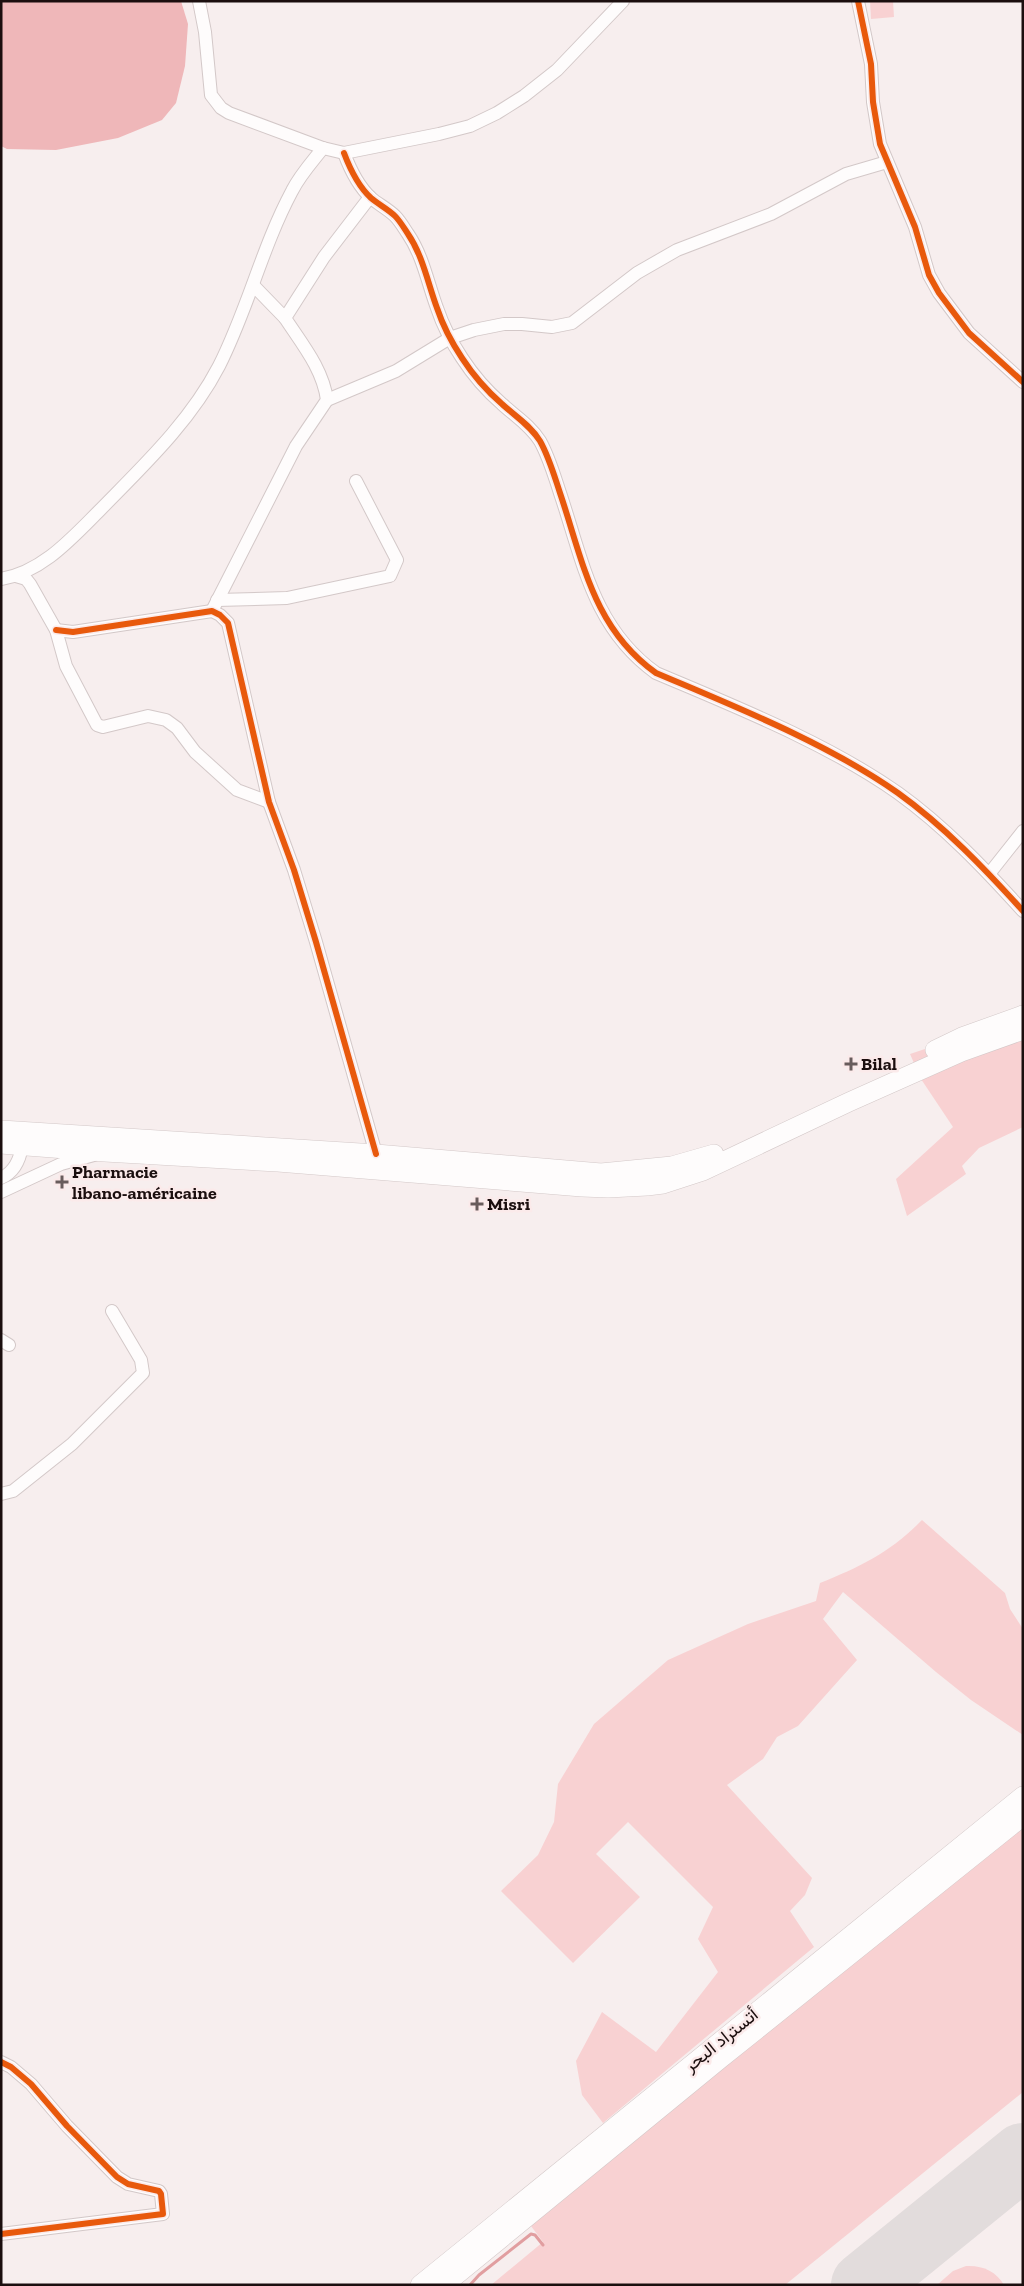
<svg xmlns="http://www.w3.org/2000/svg" width="1024" height="2286" font-family="'Zilla Slab',Vazirmatn,serif">
<style>
.green{fill:#f8d1d2}
.forest{fill:#efb7b9}
.lines{fill:none;stroke-linecap:round;stroke-linejoin:round}
.stream{stroke:#e19ea0;stroke-width:3}
.taxiway{stroke:#e2dcdc;stroke-width:26}
.runway{stroke:#e2dcdc;stroke-width:66}
.minor-casing{stroke:#d3c8c8;stroke-width:14}
.highway-casing{stroke:#d3c8c8;stroke-width:20}
.minor{stroke:#fefcfc;stroke-width:12}
.highway{stroke:#fefcfc;stroke-width:19}
.cycleway-casing{stroke:#fbeaea;stroke-width:9}
.cycleway{stroke:#e8590c;stroke-width:6}
.poi-dot{fill:#685c5c;stroke:#fbeaea;stroke-width:2}
.labels{text-anchor:middle;dominant-baseline:central;stroke-width:5;stroke-linejoin:round;paint-order:stroke}
.poi-label{font-size:18px;font-weight:bold;fill:#1b0e0e;stroke:#fbeaea;text-anchor:start}
.street-label{font-size:18px;fill:#1b0e0e;stroke:#fbeaea}
</style>
<rect width="100%" height="100%" fill="#f7eeee"/>
<g class="green">
<polygon points="870,1 893,1 894,17 871,19"/>
<polygon points="1023,1016 1023,1127 979,1148 962,1166 966,1174 907,1216 896,1179 953,1127 921,1079 910,1054"/>
<path d="M 922,1520 L 1005,1593 L 1010,1609 L 1023,1629 L 1023,1735 L 971,1700 L 936,1672 L 843,1592 L 823,1619 L 857,1660 L 798,1726 L 777,1737 L 763,1759 L 727,1785 L 812,1878 L 805,1895 L 790,1911 L 814,1947 L 603,2123 L 582,2095 L 576,2061 L 602,2012 L 656,2052 L 718,1972 L 698,1939 L 713,1907 L 628,1822 L 596,1854 L 640,1897 L 573,1963 L 501,1891 L 538,1855 L 554,1822 L 558,1784 L 594,1724 L 668,1660 L 748,1624 L 816,1601 L 820,1583 C 860,1567 891,1552 922,1520 Z"/>
<polygon points="1023,1815 1023,2092 785,2285 491,2285 543,2242 525,2218"/>
<path d="M 966,2266 C 982,2265 996,2271 1004,2285 L 937,2285 L 953,2271 Z"/>
</g>
<polygon class="forest" points="1,1 181,1 188,24 185,66 176,103 162,120 118,138 56,150 7,149 1,146"/>
<g class="lines">
<polyline class="stream" points="470,2285 479,2275 531,2234 535,2235 543,2245"/>
<polyline class="taxiway" points="864,2285 866,2283"/>
<polyline class="runway" points="864,2285 1023,2156"/>
<defs>
<g id="minor">
<polyline points="199,1 205,32 211,95 221,108 229,113 323,148 344,153 439,134 470,126 497,113 524,96 557,70 623,1"/>
<polyline points="858,1 871,64 873,102 880,144 915,227 929,275 939,293 969,333 1023,382"/>
<path d="M 344,153 C 350,169 358,186 371,198 C 378,204 388,209 395,216 C 400,221 404,228 408,234 C 423,256 428,284 437,308 C 443,326 452,343 462,358 C 473,375 487,391 502,404 C 515,416 530,425 540,441 C 549,457 554,475 560,493 C 583,561 593,628 656,673 C 736,707 827,743 898,793 C 944,826 985,869 1023,911"/>
<polyline points="253,285 285,318"/>
<polyline points="327,400 396,371 450,338 474,330 504,324 522,324 552,327 572,323 637,273 677,250 771,214 846,174 887,162"/>
<polyline points="16,576 26,579 30,584 56,630 66,666 97,725 103,727 148,716 166,720 177,728 195,752 237,790 269,802"/>
<path d="M 1,579 C 42,572 71,539 99,511 C 143,466 190,422 219,366 C 248,309 262,247 292,191 C 300,175 312,162 323,148"/>
<polyline points="217,600 287,598 390,576 397,560 356,481"/>
<path d="M 212,611 L 296,446 L 327,400 C 323,369 302,344 285,318 L 324,257 L 370,197"/>
<polyline points="56,630 73,632 212,611 220,615 228,623 269,802 294,870 316,942 376,1154"/>
<polyline points="989,874 1023,831"/>
<path d="M 1,1178 C 15,1172 20,1159 22,1146"/>
<polyline points="1,1192 61,1164 94,1155"/>
<polyline points="1,1340 9,1345"/>
<polyline points="1,1494 13,1491 72,1444 143,1373 141,1360 112,1311"/>
<polyline points="1,2062 11,2067 31,2084 67,2126 117,2177 128,2184 159,2191 161,2194 163,2214 1,2234"/>
</g>
<g id="highway">
<polyline points="935,1050 962,1037 1023,1015"/>
<polyline points="1,1130 376,1154 601,1173 672,1166 714,1154"/>
<polyline points="1,1144 105,1152 278,1162 582,1187 608,1188 647,1186 663,1184 703,1171 849,1102 961,1052 1023,1030"/>
<polyline points="420,2285 1023,1796"/>
<polyline points="444,2285 720,2059 1023,1816"/>
</g>
</defs>
<use href="#minor" class="minor-casing"/>
<use href="#highway" class="highway-casing"/>
<use href="#minor" class="minor"/>
<use href="#highway" class="highway"/>
<defs>
<g id="cycleway">
<polyline points="858,1 871,64 873,102 880,144 915,227 929,275 939,293 969,333 1023,382"/>
<path d="M 344,153 C 350,169 358,186 371,198 C 378,204 388,209 395,216 C 400,221 404,228 408,234 C 423,256 428,284 437,308 C 443,326 452,343 462,358 C 473,375 487,391 502,404 C 515,416 530,425 540,441 C 549,457 554,475 560,493 C 583,561 593,628 656,673 C 736,707 827,743 898,793 C 944,826 985,869 1023,911"/>
<polyline points="56,630 73,632 212,611 220,615 228,623 269,802 294,870 316,942 376,1154"/>
<polyline points="1,2062 11,2067 31,2084 67,2126 117,2177 128,2184 159,2191 161,2194 163,2214 1,2234"/>
</g>
</defs>
<use href="#cycleway" class="cycleway-casing"/>
<use href="#cycleway" class="cycleway"/>
</g>
<g class="poi-dot">
<path d="M848.5 1056.5h5v5h5v5h-5v5h-5v-5h-5v-5h5z"/>
<path d="M59.5 1174.5h5v5h5v5h-5v5h-5v-5h-5v-5h5z"/>
<path d="M474.5 1196.5h5v5h5v5h-5v5h-5v-5h-5v-5h5z"/>
</g>
<g class="labels">
<g class="poi-label">
<text x="861" y="1064">Bilal</text>
<text x="72" y="1172">Pharmacie<tspan x="72" dy="21">libano-américaine</tspan></text>
<text x="487" y="1204">Misri</text>
</g>
<g class="street-label">
<text transform="translate(721 2040) rotate(-39)">أتستراد البحر</text>
</g>
</g>
<rect width="1024" height="2286" fill="none" stroke="#1b0e0e" stroke-width="5"/>
</svg>
